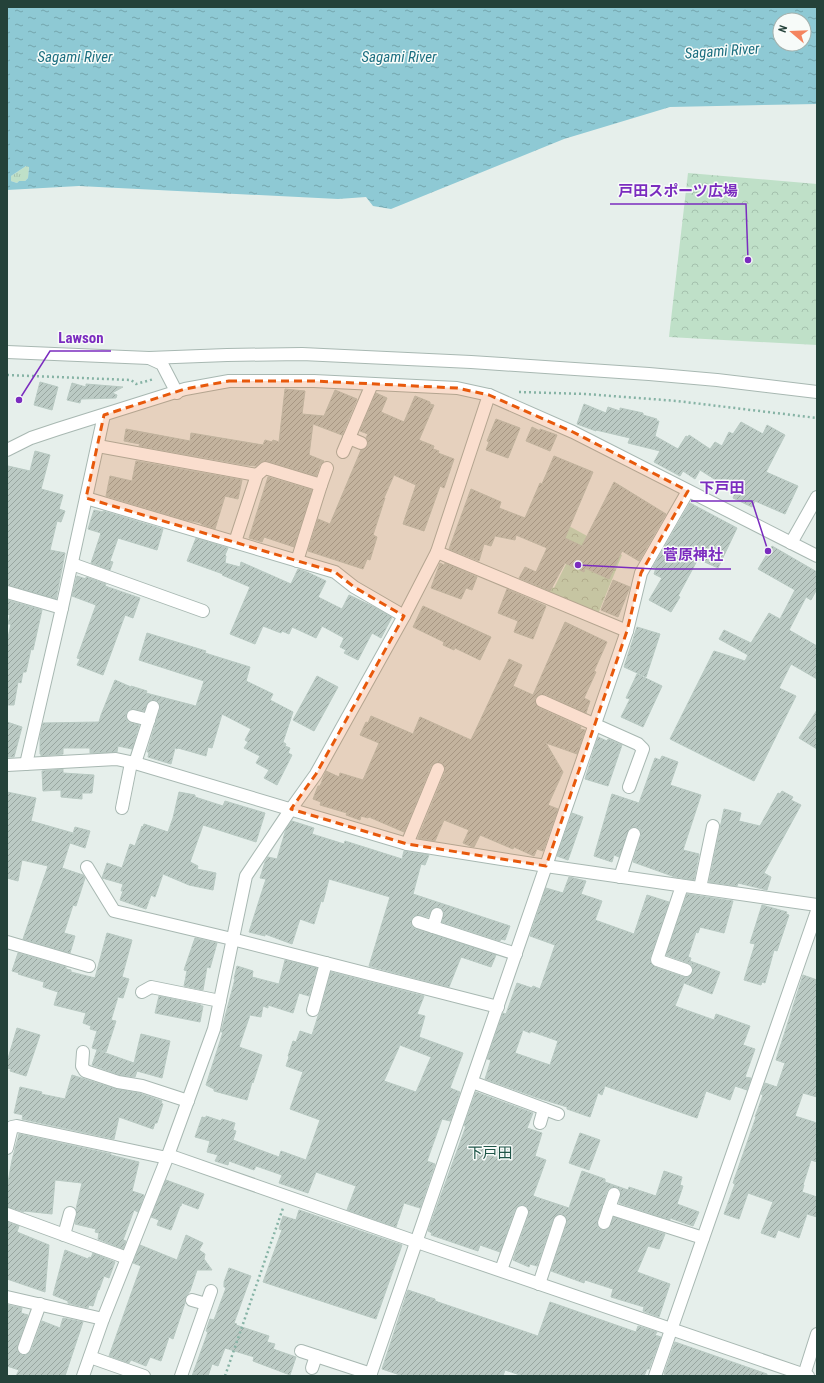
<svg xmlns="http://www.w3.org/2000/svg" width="824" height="1383" font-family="'Roboto Condensed','Noto Sans JP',sans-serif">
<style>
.grass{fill:url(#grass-tufts)}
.park{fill:url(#park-crowns)}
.water{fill:url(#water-ripples);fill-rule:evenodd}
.building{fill:url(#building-hatch);stroke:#b8c9c2;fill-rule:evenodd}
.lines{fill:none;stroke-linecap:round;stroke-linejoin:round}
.minor-casing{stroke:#a8b8b2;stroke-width:14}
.path{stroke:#86b3a5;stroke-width:2.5;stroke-dasharray:2 3;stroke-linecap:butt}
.minor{stroke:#fff;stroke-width:12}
.marked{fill:#e8590c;fill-opacity:0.2;stroke:#e8590c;stroke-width:3;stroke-dasharray:8 5;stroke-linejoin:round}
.labels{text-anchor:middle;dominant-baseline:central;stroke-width:3;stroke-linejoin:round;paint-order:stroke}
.water-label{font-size:15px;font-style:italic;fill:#1c6f80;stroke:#f7fbf9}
.neighbourhood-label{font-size:15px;fill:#1f5548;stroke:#f7fbf9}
.leader{fill:none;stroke:#7b2cbf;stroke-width:1.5}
.callout-dot{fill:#7b2cbf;stroke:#f7fbf9;stroke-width:1.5}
.callout-label{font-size:15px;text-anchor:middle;font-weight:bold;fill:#7b2cbf;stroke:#f7fbf9;stroke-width:3;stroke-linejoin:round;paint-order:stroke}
</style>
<defs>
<pattern id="grass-tufts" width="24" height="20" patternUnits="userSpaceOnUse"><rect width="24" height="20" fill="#bfe0c8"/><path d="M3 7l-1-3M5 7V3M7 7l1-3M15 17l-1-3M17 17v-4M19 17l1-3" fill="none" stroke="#a4c1ad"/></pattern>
<pattern id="park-crowns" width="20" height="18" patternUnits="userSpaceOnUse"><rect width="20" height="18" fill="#bfe0c8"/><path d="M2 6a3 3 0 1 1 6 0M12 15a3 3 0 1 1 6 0" fill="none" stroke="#a4c1ad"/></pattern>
<pattern id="water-ripples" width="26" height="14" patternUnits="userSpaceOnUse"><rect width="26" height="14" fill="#8ec9d4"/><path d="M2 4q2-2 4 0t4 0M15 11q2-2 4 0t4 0" fill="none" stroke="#74a5ad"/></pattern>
<pattern id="building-hatch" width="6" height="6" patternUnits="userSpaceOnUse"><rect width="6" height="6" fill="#bbcac4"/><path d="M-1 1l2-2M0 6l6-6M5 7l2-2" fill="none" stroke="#98a6a0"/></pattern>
</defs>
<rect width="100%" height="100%" fill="#e6efeb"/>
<polygon class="grass" points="26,166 29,166 28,178 25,181 19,181 17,183 11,181 11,176"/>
<g class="park">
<polygon points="688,173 817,184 817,345 669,337"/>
<polygon points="567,525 622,555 598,614 535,588 539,581 554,588 569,558 555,549"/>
</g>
<path class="water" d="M 7,7 L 817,7 L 817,104 L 670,107 L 564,139 L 391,209 L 373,206 L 366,197 L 338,199 L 79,186 L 7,190 ZM 780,20 L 804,20 L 804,44 L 780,44 ZM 26,166 L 29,167 L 28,178 L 25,181 L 19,181 L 17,183 L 11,181 L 11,176 Z"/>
<g class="building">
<polygon points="40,382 58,387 52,410 34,405"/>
<polygon points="72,383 86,387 86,384 123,387 112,393 117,395 116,398 81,399 80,403 67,400"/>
<polygon points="285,389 305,391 302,414 324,416 335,390 357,399 342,435 313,424 309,455 324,461 320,465 316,476 267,461 263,461 256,466 245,465 139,446 140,444 124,441 126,429 190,441 191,433 263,445 265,440 272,442 273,440 279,442"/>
<polygon points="376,393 387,398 381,412 404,422 415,396 430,402 430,404 434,405 419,440 434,446 433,449 439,451 438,453 454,459 444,488 440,486 424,531 403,524 416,485 394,475 384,498 385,498 373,535 377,537 370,560 367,559 363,569 308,551 318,519 330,524 361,450 365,449 368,446 368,442 366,438 368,434 360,431"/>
<polygon points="584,404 606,413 608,407 620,411 620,408 643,413 643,415 657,419 656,421 659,421 655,436 678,449 686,436 688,437 689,435 710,449 715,442 722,446 729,432 733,434 741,422 763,434 767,425 785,435 766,472 798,486 785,514 755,501 752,507 733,498 735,492 700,470 695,479 683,471 680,476 654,462 660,451 628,443 630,438 596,430 596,431 577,424"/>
<polygon points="496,419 520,428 508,458 486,450 489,442 487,441"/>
<polygon points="532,427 540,431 540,429 557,435 550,451 526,441"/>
<polygon points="35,451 50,455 41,489 63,495 59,509 65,511 61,522 57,521 50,550 65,553 56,599 7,585 7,474 8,466 30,471"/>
<polygon points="554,456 593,472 565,538 582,546 614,482 666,514 639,561 622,551 609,579 585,568 584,572 565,563 550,591 519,578 525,567 536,572 547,548 516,535 515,540 495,536 491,546 484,544 479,561 449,549 471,489 501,502 499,508 525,518 540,483 542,484"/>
<polygon points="136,461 242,480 238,499 225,496 215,529 201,524 201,523 185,520 106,496 110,476 132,481"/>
<polygon points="268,477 312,490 294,547 264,537 262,542 249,538"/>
<polygon points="690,503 737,528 718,568 698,559 678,596 680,597 671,612 649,600 662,578 654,574 656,568 653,567"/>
<polygon points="94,510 103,512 103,511 163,529 157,550 118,538 110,561 113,562 110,570 91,563 101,533 88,529"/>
<polygon points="196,538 228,548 225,555 226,556 225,563 240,567 241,562 291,584 298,569 307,572 326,581 318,597 342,609 349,595 374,607 392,617 381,638 372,633 358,660 344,653 346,650 340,647 344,638 322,626 316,638 292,627 289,634 282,631 281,633 263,626 255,644 230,634 250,587 222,575 223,574 187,561"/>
<polygon points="772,546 817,572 817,589 811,600 806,597 789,630 817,646 817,679 791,664 779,688 796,696 754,781 670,739 714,651 745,661 748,655 719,639 724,630 751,643 769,613 780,619 795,590 758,569"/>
<polygon points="440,563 444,565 445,563 477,577 472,590 466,588 461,599 431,588"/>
<polygon points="77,576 86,579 86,577 106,584 105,586 140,598 133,618 125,615 103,675 77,665 80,659 77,658 96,605 72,596"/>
<polygon points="613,580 630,587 618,617 601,610"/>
<polygon points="507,589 546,606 533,639 514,632 518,621 498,613"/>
<polygon points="7,600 42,610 33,650 31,649 26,672 23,672 21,683 18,682 14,705 7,705 7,642 11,624 8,624 10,615 7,614"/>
<polygon points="423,606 491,637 480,660 455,648 454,650 443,645 444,642 413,627"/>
<polygon points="565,622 607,642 594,671 596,672 584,698 590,701 586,713 545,694 538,695 535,698 535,702 539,708 581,727 580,729 585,730 577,754 546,743 563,772 548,805 558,809 543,851 537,849 534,856 514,847 513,849 480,835 474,847 470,846 463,843 469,830 444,820 435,841 418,838 445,772 444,765 440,762 434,763 431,766 404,832 369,817 368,818 361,816 360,820 346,815 347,813 320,805 321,802 313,799 318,786 320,786 326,771 339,777 340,773 363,780 379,743 360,735 366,722 368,723 371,716 413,734 420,717 471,740 509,659 522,665 513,686 533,695"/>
<polygon points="637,627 660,634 646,677 624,667"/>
<polygon points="147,633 206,651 205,653 250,667 246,681 273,694 270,700 293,712 283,742 286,744 285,746 290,748 288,753 292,755 277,785 264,778 269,770 256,763 260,756 244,748 248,742 245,740 251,729 222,714 212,748 208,747 206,756 178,748 177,749 175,748 171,764 148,757 149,752 147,752 160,709 159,702 155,700 151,700 148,702 144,711 131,709 128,711 126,714 126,718 128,722 139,725 132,749 118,746 117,752 90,753 90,748 63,748 63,754 41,756 41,754 40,754 40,737 43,723 99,722 101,715 115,680 131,687 131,686 147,691 146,693 196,706 204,681 139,660"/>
<polygon points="637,674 662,686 643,727 621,717 630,699 626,698"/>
<polygon points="317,676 338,687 314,731 293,720"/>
<polygon points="817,710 817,749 799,738"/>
<polygon points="7,722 22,727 14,757 7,757"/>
<polygon points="598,737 607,741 608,739 622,745 608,786 585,779"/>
<polygon points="662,756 678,762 670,785 701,795 683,850 699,854 694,880 675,877 633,862 641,836 640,829 636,827 632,827 629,829 619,857 614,855 612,862 594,856 612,794 639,803 655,758 660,760"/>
<polygon points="63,769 63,773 94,775 92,793 82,793 82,799 61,797 61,790 43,791 42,771"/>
<polygon points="782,791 793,797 791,800 801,805 764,873 771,877 767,890 738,883 737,886 709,882 724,809 741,813 739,821 760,826 778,793 780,794"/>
<polygon points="7,792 36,798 31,821 73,833 62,868 83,875 85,878 76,906 73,905 64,933 75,936 70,953 23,939 48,866 22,860 18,881 7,878"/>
<polygon points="179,792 195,795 195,797 223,806 225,801 265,813 256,842 203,825 190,862 198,866 197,869 216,873 213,890 189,885 163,874 155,897 151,895 146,909 120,900 123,891 121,891 123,884 102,878 107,863 122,868 130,844 135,846 142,826 143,827 144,824 168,832 173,818"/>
<polygon points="572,813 583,817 568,860 557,856"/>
<polygon points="292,821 314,828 312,834 344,844 345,841 402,859 404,851 429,855 425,865 421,864 413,894 510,926 505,940 501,939 500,941 442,922 444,912 440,907 436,907 432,909 428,917 420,915 413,916 411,920 412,927 416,929 496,955 491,967 461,957 449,987 369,966 390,897 329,879 323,902 321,901 314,924 300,919 292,944 265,934 265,936 249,932 266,879 260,878 265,862 268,857 277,859 286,829"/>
<polygon points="75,827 90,831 85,848 70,843"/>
<path d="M 569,877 L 586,881 L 581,894 L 602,901 L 595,920 L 634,934 L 647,895 L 669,902 L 650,958 L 650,962 L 655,967 L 684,977 L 688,977 L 693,973 L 693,969 L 692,965 L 688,963 L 666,955 L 687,894 L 733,901 L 724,933 L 700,927 L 698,933 L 696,932 L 688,957 L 691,958 L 690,961 L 720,972 L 712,994 L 684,983 L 675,1006 L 714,1020 L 716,1014 L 750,1026 L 743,1045 L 755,1049 L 745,1077 L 751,1078 L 747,1090 L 735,1086 L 730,1100 L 706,1091 L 697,1118 L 605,1086 L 602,1095 L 598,1093 L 590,1117 L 567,1109 L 567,1107 L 538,1098 L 485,1079 L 491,1060 L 487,1059 L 503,1013 L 506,1014 L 517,983 L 532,988 L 533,986 L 540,989 L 555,945 L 530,936 L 546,888 L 563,893 ZM 523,1030 L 530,1033 L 530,1031 L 558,1041 L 550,1065 L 515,1053 Z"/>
<polygon points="762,905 787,912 786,914 789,915 777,951 774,950 765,983 762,982 761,985 744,980 755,944 750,943"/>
<polygon points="107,933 132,940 122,977 129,979 123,998 118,997 111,1020 116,1021 106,1052 92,1048 97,1031 90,1029 91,1026 83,1023 86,1013 54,1005 58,992 43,987 44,982 18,974 19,973 12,971 18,953 66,967 66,969 71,970 71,972 95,978"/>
<polygon points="195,938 217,943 210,968 207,967 203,990 184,986 187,971 184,970"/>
<polygon points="285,960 317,968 309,996 299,993 293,1013 268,1005 268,1008 263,1006 261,1017 250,1015 239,1047 262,1055 253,1083 252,1082 247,1100 214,1091 214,1089 206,1085 223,1032 221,1032 235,979 234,979 237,966 253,971 252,977 279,984"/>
<path d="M 331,972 L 424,996 L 417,1014 L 425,1016 L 419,1037 L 463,1053 L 450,1088 L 460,1092 L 450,1121 L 442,1119 L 427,1161 L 435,1164 L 420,1208 L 404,1203 L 396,1227 L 347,1210 L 356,1186 L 316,1172 L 308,1193 L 279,1183 L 282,1175 L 256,1166 L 254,1170 L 229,1161 L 228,1165 L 215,1161 L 218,1155 L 207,1152 L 210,1141 L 195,1137 L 202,1117 L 206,1118 L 206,1116 L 221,1121 L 222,1119 L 235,1123 L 233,1130 L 236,1131 L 233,1140 L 279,1157 L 281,1151 L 306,1160 L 320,1120 L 290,1109 L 303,1072 L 286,1066 L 289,1057 L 288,1056 L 293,1041 L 296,1042 L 300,1031 L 312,1035 L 318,1016 L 320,1012 ZM 400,1045 L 431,1057 L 416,1092 L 384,1081 Z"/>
<polygon points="803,975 817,980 817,1097 803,1093 795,1116 817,1123 817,1162 811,1160 803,1185 804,1185 802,1192 817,1197 817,1217 807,1214 799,1238 778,1230 775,1238 761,1233 773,1202 748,1193 739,1219 724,1214 735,1184 733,1183 756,1117 755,1117 763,1095 761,1094 765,1083 777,1087 785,1063 776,1060"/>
<polygon points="159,996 201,1005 201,1006 203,1006 200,1022 155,1013"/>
<polygon points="17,1028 40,1035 26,1076 10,1071 11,1069 7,1068 7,1062"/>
<polygon points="141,1034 170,1041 162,1078 137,1071 135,1077 120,1075 92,1065 97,1050 134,1063"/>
<polygon points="72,1075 116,1089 139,1093 162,1101 161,1103 163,1104 157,1123 155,1123 153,1129 119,1117 114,1139 22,1119 23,1115 14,1113 20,1087 42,1092 41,1094 65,1099"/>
<polygon points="476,1092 533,1113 527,1128 542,1133 535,1156 546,1160 533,1196 569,1208 582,1171 605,1179 605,1182 628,1190 629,1187 656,1196 664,1171 682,1177 680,1185 683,1186 677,1204 699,1212 693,1226 670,1218 670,1220 619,1203 621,1192 619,1189 613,1187 609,1188 607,1191 597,1221 598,1228 602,1230 606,1230 609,1228 614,1217 665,1234 659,1249 648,1246 637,1272 670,1284 659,1317 643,1311 644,1307 611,1297 613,1289 585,1280 584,1283 551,1271 567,1223 567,1219 563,1214 558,1214 553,1219 537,1266 530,1264 529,1267 513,1260 529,1214 528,1208 524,1205 520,1205 515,1209 500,1252 480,1245 478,1251 431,1235 432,1233 428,1231 466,1126 464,1126"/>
<polygon points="580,1133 600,1140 589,1170 569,1163"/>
<polygon points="19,1134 111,1154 111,1155 139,1162 132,1191 144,1195 138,1212 134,1210 123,1240 126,1241 123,1249 98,1239 99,1233 95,1232 96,1229 75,1224 77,1215 76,1209 82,1183 55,1180 52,1214 24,1211 24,1212 7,1207 7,1188 12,1160"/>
<polygon points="166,1180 204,1194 198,1209 182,1203 181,1206 180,1206 171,1230 157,1225 159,1220 151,1217"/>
<polygon points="299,1210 402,1245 376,1319 263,1282 282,1230 279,1229 283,1216 296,1220"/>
<polygon points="7,1222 19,1226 17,1232 49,1245 45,1292 7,1279"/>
<polygon points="186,1235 203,1243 199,1250 205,1254 204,1259 212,1270 197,1270 190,1291 185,1298 185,1303 173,1339 169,1337 161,1361 150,1357 146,1366 131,1360 129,1363 109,1356 141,1266 133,1263 140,1245 177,1260"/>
<polygon points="65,1250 88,1259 89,1257 91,1258 93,1253 115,1262 109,1278 104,1276 99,1290 98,1290 93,1306 89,1305 88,1308 68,1303 68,1301 53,1295"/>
<polygon points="229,1268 251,1276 234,1323 237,1324 236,1325 269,1336 267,1342 275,1344 273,1349 296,1357 290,1375 253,1361 254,1357 225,1348 218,1366 212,1364 208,1376 192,1376 208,1332 206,1331 210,1319 214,1320 226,1288 224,1287 224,1282"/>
<polygon points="408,1290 435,1299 435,1301 538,1336 550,1302 636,1332 638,1326 657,1332 655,1335 661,1337 649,1369 647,1369 644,1376 523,1376 505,1370 503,1376 403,1376 382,1369"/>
<polygon points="7,1305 22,1308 21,1313 28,1315 17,1346 18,1352 22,1355 26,1355 31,1351 42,1321 60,1328 63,1318 83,1322 65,1376 16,1376 19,1370 7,1366"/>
<polygon points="675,1342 767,1374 767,1376 668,1376 664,1374"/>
</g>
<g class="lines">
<defs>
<g id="minor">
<polyline points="7,352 149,358 227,355 302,354 471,362 649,374 717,380 817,392"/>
<polyline points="149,358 162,364 177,393"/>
<polyline points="349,438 361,443"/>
<polyline points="98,446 257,475"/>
<polyline points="7,450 31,438 58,429 185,389 229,381 314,381 457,388 489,395 573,432 817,556"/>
<polyline points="343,452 372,384"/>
<polyline points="321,485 327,468"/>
<polyline points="86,498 335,572 354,587 404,616"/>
<polyline points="235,542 257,475 265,468 321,485 297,561"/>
<polyline points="791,543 817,497"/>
<polyline points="437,552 627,631"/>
<polyline points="72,564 203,611"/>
<polyline points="7,592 62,608"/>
<polyline points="542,701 638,744 643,749 629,787"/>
<polyline points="133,716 149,720"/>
<polyline points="135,763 153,707"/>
<polyline points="26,764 62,608 104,415"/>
<polyline points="7,765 116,759 135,763 407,844 546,866 817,905"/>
<polyline points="122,808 131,763"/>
<polyline points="407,844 438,769"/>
<polyline points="87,867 114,911 232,939 498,1007"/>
<polyline points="620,877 634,834"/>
<polyline points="682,886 657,960 686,970"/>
<polyline points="700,888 713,826"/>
<polyline points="418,922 516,954"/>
<polyline points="433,927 437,914"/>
<polyline points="7,942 89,966"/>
<polyline points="142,992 151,987 220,1001"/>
<polyline points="313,1010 326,963"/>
<polyline points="83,1052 82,1066 85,1071 118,1082 142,1086 188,1101"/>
<polyline points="472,1082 558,1114"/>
<polyline points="540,1123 544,1109"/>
<polyline points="7,1148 12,1127 17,1126 167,1158"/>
<polyline points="168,1155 417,1242 808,1376"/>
<polyline points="609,1208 614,1194"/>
<polyline points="7,1214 127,1258"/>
<polyline points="604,1223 609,1208 703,1238"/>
<polyline points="64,1235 70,1213"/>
<polyline points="501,1270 522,1212"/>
<polyline points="539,1284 560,1221"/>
<polyline points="7,1297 103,1319"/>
<polyline points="192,1300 206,1304"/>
<polyline points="24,1348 40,1304"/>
<polyline points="301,1351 371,1374"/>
<polyline points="90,1357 144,1376"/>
<polyline points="312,1368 316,1356"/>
<polyline points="804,1375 817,1334"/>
<polyline points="83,1376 103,1319 167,1158 214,1029 246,876 291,809 316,774 404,616 437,552 489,395"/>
<polyline points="181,1376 211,1291"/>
<polyline points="370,1376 627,631 641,573 688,491"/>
<polyline points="655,1376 817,911"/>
</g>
</defs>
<use href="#minor" class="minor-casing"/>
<g class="path">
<polyline points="7,375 131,380 136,384 154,379"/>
<polyline points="519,392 586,394 677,401 817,418"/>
<polyline points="225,1376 283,1208"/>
</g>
<use href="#minor" class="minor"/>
</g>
<path class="marked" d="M 229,381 L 314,381 L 457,388 L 489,395 L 573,432 L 688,491 L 641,573 L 627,631 L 546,866 L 407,844 L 291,809 L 316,774 L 404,616 L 354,587 L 335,572 L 86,498 L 104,415 L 185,389 Z"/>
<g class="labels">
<g class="water-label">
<text transform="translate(722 51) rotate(-4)">Sagami River</text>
<text x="75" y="57">Sagami River</text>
<text x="399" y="57">Sagami River</text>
</g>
<g class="neighbourhood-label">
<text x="490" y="1153">下戸田</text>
</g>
</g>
<path class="leader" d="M748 260L746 204H610M19 400L50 351H111M768 551L752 501H691M578 565L655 569H731"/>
<g class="callout-dot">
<circle cx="748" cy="260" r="4"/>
<circle cx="19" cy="400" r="4"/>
<circle cx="768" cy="551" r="4"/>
<circle cx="578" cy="565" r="4"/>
</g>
<g class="callout-label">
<text x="678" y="196">戸田スポーツ広場</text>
<text x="81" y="343">Lawson</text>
<text x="722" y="493">下戸田</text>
<text x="693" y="560">菅原神社</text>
</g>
<rect width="824" height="1383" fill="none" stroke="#24423a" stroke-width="16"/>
<g transform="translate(792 32) rotate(289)"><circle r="19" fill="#f7fbf9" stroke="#a3b1ad"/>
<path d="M0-3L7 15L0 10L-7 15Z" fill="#f4845f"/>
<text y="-6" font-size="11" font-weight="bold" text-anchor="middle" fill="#24423a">N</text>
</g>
</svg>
